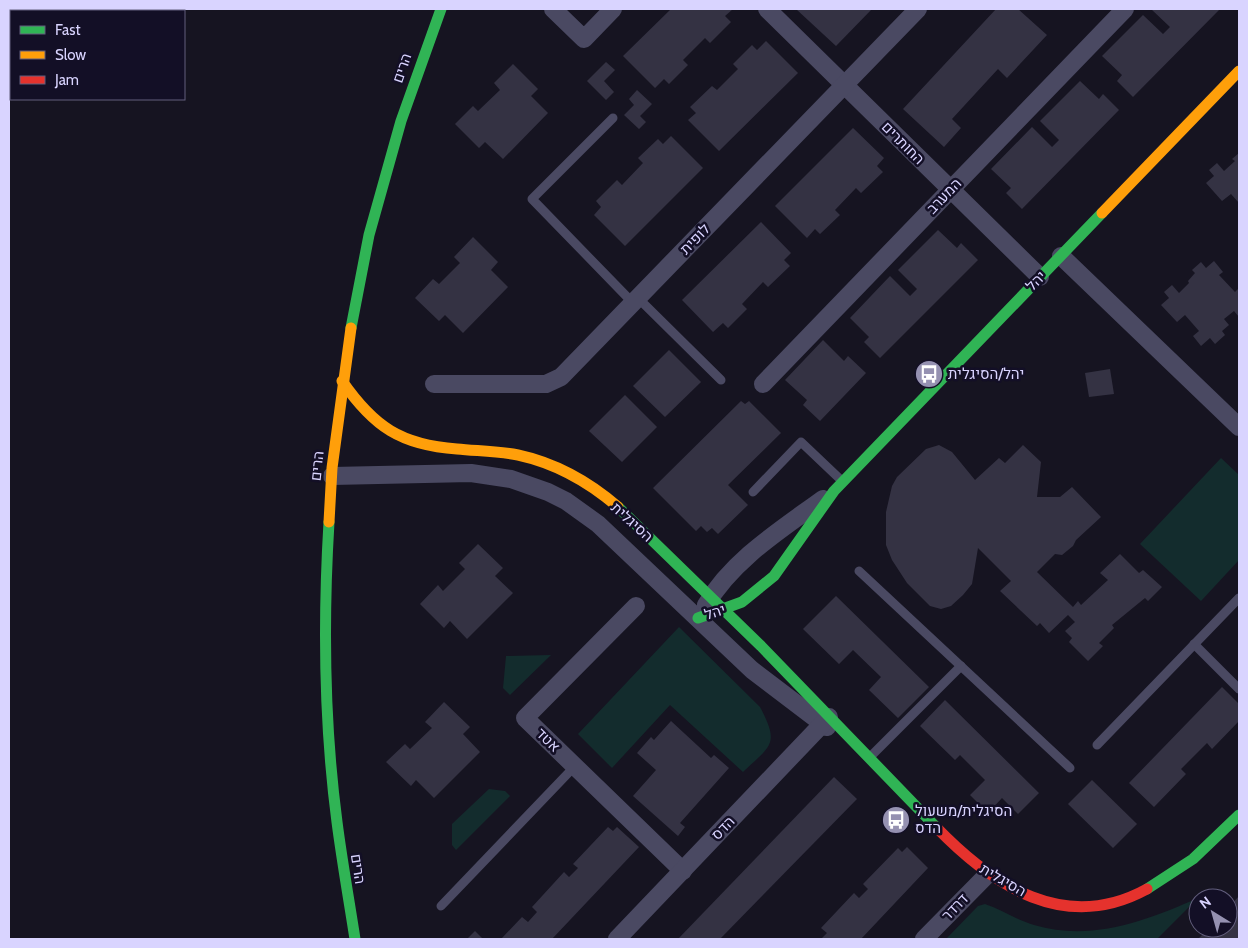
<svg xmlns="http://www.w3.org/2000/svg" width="1248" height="948" font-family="Cabin,Heebo,sans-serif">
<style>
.green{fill:#132c2d}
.building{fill:#343243}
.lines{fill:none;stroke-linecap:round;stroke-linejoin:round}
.lane{stroke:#4a4962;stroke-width:9}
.street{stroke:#4a4962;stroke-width:18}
.fast{stroke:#30b455;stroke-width:11}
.slow{stroke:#ff9f0a;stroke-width:11}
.jam{stroke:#e5322d;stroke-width:11}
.labels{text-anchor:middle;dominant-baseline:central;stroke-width:5;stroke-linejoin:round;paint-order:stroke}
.street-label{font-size:15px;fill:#d9d4ff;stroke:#130f26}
.poi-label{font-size:15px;fill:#d9d4ff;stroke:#130f26;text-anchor:start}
</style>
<rect width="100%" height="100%" fill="#161421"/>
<g class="green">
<polygon points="1221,458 1239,475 1239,560 1201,601 1140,544"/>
<path d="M 679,627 L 760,707 C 780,745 771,745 743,772 L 670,705 L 612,768 L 578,734 Z"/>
<polygon points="551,655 510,695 503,688 506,656"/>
<polygon points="489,789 505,791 510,796 456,850 452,845 452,824"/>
<path d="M 1198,898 L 1157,939 L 946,939 L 978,906 L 985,904 C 1002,910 1017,920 1034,925 C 1091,942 1146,921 1198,898 Z"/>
</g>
<g class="building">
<polygon points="671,9 733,9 725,16 731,22 710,43 705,38 683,60 688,65 669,84 664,79 655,88 623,56"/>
<polygon points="796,9 872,9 836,46"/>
<polygon points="996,9 1018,9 1047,35 1007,78 998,69 952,119 961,128 944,147 903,109"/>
<polygon points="1151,9 1220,9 1133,97 1117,81 1122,75 1102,56 1143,15 1163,34 1170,27"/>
<polygon points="766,41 798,73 719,151 688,120 696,113 690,107 712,86 717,90 738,69 733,64 752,45 757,50"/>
<polygon points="606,62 615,70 604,81 614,92 606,100 587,81"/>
<polygon points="513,64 538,89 531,96 548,113 503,159 485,142 479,148 455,124 473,106 478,111 500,90 494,83"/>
<polygon points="1080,81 1099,99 1103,94 1119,110 1022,209 1006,193 1011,188 991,169 1032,127 1052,147 1059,140 1040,121"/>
<polygon points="637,90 652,104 640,116 646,122 639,129 624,115 634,105 629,99"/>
<polygon points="853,128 884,158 877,166 883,172 861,193 856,188 835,210 840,215 820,234 815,229 807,238 775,206"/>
<polygon points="671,136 703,168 625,246 594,215 601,207 596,201 617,180 622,185 643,163 638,158 658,139 663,144"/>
<polygon points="1239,153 1239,203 1231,194 1222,201 1206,183 1214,176 1209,170 1217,163 1224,171 1235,161 1232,159"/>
<polygon points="761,222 791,253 784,260 790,266 768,287 763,282 742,304 747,309 728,328 723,323 713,332 682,300"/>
<polygon points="938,230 957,248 961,243 978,260 880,358 864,342 869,337 850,318 890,276 910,296 917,289 898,270"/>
<polygon points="473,237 498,262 491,270 508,287 463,333 445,315 439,321 415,298 433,279 439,284 460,263 454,257"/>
<polygon points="1214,261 1223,272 1219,275 1235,292 1239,288 1239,317 1234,311 1224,319 1229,325 1222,331 1225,335 1215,344 1210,338 1201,346 1193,336 1199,331 1185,315 1177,322 1161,305 1169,298 1164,292 1172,285 1179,293 1189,283 1188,281 1195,273 1192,270 1201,262 1206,268"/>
<polygon points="823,340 844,361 848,356 866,373 820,421 803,405 807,400 785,380"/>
<polygon points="669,350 701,382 665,417 633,386"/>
<polygon points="1110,369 1114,394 1089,397 1085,373"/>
<polygon points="625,395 657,427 622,462 589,431"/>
<polygon points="741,401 745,404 749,401 781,433 728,485 748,505 718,534 712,528 707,532 701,526 696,531 653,488"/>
<polygon points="939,445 952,452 975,480 999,458 1005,463 1023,445 1041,462 1037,497 1060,497 1072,487 1101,517 1076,540 1073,546 1062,555 1055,554 1037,572 1073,607 1078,601 1081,605 1108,580 1100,573 1120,554 1139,573 1143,570 1162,587 1148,601 1145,598 1112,625 1114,628 1099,643 1103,646 1088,661 1069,642 1072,638 1065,631 1075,622 1068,615 1049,633 1040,623 1037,626 1000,591 1011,581 978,548 972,584 963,595 951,606 941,609 930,606 907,583 892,560 886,545 886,512 892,486 897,477 926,449"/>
<polygon points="478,544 503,568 495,576 513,593 467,639 450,621 444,628 420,604 438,585 443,591 465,569 459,563"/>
<polygon points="836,596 929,687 898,718 869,690 881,677 853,650 839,664 803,629"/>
<polygon points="1222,687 1239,704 1239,721 1212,749 1207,743 1181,769 1186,774 1154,807 1129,783"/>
<polygon points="945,700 1039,793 1018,814 1002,798 988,813 970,795 985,780 960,755 955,760 920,726"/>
<polygon points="444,702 470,727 463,734 480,752 434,798 416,780 411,786 386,762 405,744 410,749 432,728 425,722"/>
<polygon points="671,721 711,758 714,755 729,768 680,823 685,827 678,836 633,796 656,770 637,753 651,737 654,740"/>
<polygon points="834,777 857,799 720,939 678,939"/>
<polygon points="1092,780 1137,824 1113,848 1068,804"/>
<polygon points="608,827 613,831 617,827 639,847 552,939 504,939 502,938 522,917 528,922 537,912 532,907 564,872 569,877 578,868 573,864"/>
<polygon points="907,847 928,868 861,939 821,939 827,933 821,928 854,893 859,898 868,889 863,884 898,848 902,852"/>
<polygon points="1239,896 1239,939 1198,939 1209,928 1228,928 1228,908"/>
<polygon points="475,931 483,939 467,939"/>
</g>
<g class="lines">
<g class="lane">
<polyline points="613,118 532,199 633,303"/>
<polyline points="638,298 721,380"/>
<polyline points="753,492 801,442 841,480"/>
<polyline points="859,571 1070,768"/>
<polyline points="1194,644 1239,689"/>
<polyline points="1097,745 1239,598"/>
<polyline points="870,757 961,666"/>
<polyline points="441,906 575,766"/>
</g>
<g class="street">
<polyline points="553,9 584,39 613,9"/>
<polyline points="767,9 1040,277"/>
<polyline points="1061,256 1239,427"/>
<polyline points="434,384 546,384 561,377 918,9"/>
<polyline points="763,384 1125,9"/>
<polyline points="332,476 471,473 511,479 548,492 566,501 598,524 752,670 827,727"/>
<path d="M 706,605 C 732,560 782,529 823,499"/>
<polyline points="636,606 525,718 683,871"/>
<polyline points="617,939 829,717"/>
<polyline points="924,939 987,875"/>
</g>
<g class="fast">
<polyline points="351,328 369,235 401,121 441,9"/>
<polyline points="618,507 761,646 936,827"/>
<path d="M 329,522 C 323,622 324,723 337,822 C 342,861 349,900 355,939"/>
<polyline points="698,618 742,602 774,576 834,491 1102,213"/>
<polyline points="1147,889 1193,859 1239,815"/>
</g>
<g class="slow">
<polyline points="1102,213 1239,71"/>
<path d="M 342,381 C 374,427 401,445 457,449 C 477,451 498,451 518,455 C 555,463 589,482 618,507"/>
<polyline points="329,522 332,468 351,328"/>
</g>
<path class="jam" d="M 936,827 C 993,886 1065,934 1147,889"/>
</g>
<defs>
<symbol id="bus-disc" viewBox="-11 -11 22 22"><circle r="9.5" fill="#9591b1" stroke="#130f26"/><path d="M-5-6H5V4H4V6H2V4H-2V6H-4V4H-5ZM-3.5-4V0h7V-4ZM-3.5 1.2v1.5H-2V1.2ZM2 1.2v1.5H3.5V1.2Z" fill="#fff"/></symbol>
</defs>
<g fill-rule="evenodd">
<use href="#bus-disc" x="913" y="358" width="32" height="32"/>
<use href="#bus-disc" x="880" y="804" width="32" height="32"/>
</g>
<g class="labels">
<g class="street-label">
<text transform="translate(402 68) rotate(-71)">הרים</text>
<text transform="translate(903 143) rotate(45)">החותרים</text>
<text transform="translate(944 196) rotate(-46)">המערב</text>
<text transform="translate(695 239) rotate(-46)">לופית</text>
<text transform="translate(1036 281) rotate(-46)">יהל</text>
<text transform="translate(317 466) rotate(-84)">הרים</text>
<text transform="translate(632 522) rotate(42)">הסיגלית</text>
<text transform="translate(715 612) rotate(-18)">יהל</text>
<text transform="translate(548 740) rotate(44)">אטד</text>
<text transform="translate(723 828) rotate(-46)">הדס</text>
<text transform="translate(358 869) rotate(81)">הרים</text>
<text transform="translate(1003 880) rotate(30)">הסיגלית</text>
<text transform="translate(955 907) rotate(-46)">דרדר</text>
</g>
<g class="poi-label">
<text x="948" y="374">יהל/הסיגלית</text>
<text x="915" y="811">הסיגלית/משעול<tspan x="915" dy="17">הדס</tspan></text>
</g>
</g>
<rect width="1248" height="948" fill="none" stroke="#d9d4ff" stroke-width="20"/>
<rect x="10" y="10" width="175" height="90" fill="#130f26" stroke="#625e7d"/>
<rect x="20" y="26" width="25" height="8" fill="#30b455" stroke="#625e7d"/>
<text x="55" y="35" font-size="15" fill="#d9d4ff">Fast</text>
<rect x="20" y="51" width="25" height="8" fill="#ff9f0a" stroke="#625e7d"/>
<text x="55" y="60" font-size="15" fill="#d9d4ff">Slow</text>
<rect x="20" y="76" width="25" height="8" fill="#e5322d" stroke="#625e7d"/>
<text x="55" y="85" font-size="15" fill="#d9d4ff">Jam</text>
<g transform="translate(1213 913) rotate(323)"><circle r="24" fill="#130f26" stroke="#625e7d"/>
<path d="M0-4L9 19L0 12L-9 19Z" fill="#9591b1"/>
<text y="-8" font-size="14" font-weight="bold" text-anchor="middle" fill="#d9d4ff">N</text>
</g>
</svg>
